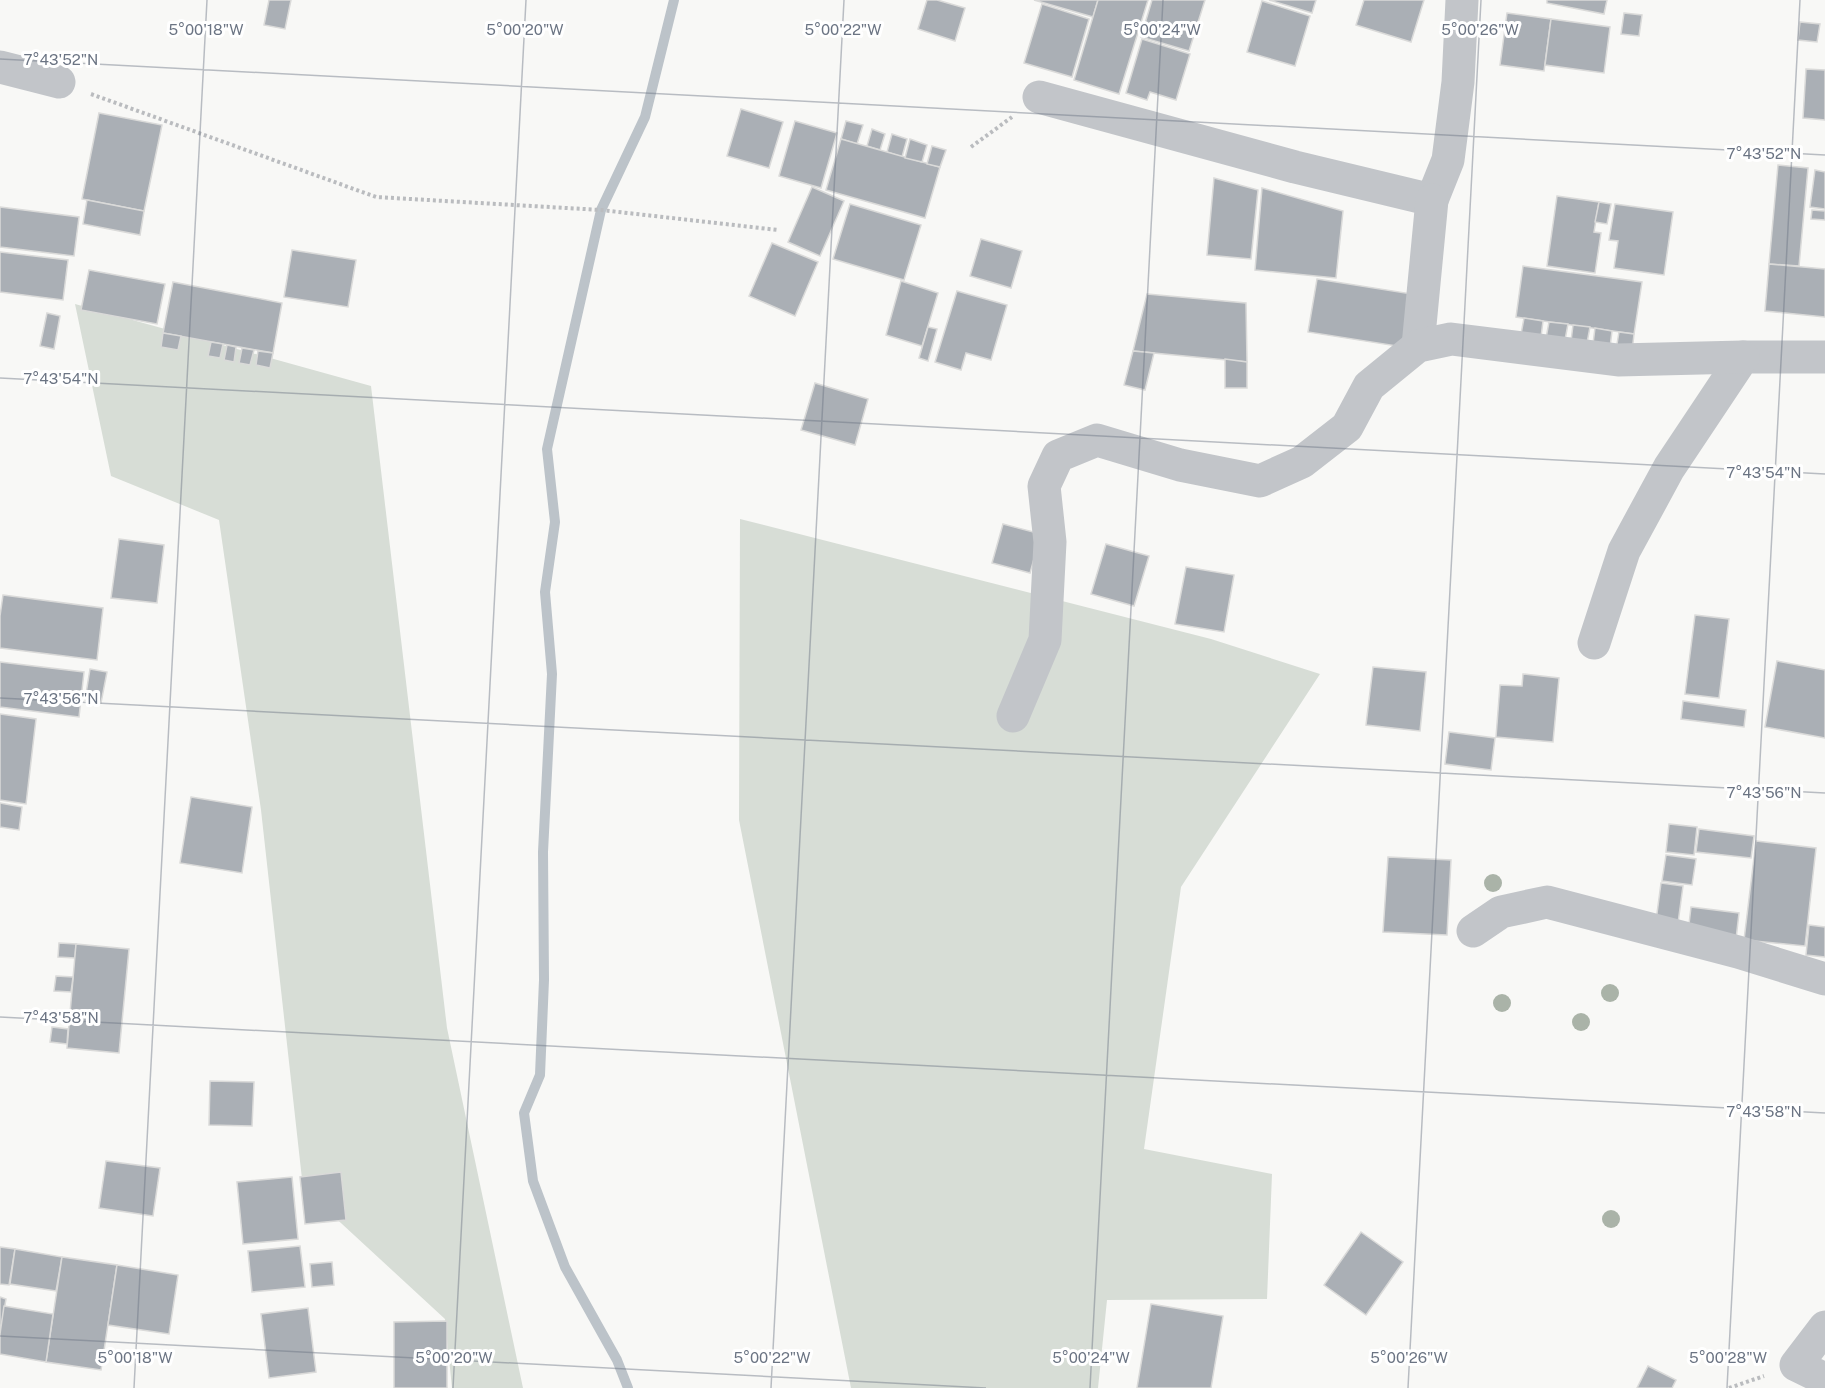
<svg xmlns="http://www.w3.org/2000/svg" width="1825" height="1388" font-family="'Public Sans',sans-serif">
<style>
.green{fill:#d7ddd6}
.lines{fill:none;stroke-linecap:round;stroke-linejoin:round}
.stream{stroke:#bcc3c9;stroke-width:10}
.building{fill:#aaafb5;stroke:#dadad9;stroke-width:1.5}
.path{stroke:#babcbf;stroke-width:4;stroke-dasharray:3 3;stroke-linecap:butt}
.minor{stroke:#c2c5c9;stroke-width:33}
.tree{fill:#aab3a8}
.ticks{fill:none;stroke:#6b7483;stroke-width:1.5;stroke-opacity:0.45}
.ticks-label{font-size:15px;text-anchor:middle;fill:#6b7483;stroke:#fff;stroke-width:6;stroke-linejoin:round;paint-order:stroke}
</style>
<rect width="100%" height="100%" fill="#f8f8f6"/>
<g class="green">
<polygon points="75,304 371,386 447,1028 523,1388 452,1388 445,1319 303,1188 261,810 219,520 111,476"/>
<polygon points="740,519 1211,639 1320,674 1181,887 1144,1149 1272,1174 1267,1299 1107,1300 1098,1388 851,1388 739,820"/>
</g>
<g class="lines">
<polyline class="stream" points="628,1388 617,1360 565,1267 533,1181 524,1113 540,1075 544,980 543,852 552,674 545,592 555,522 547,449 601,210 645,117 674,0"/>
</g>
<g class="building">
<polygon points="269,0 291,0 285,29 264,25"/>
<polygon points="927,0 937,0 965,8 955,41 918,29"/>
<polygon points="1034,0 1098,0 1093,17"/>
<polygon points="1098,0 1148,0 1119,94 1074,80"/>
<polygon points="1152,0 1205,0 1189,51 1141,37"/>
<polygon points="1269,0 1316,0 1312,13"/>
<polygon points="1364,0 1424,0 1411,42 1356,25"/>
<polygon points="1547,0 1607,0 1604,14 1547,3"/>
<polygon points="1262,1 1310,16 1295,66 1247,52"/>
<polygon points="1042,4 1089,19 1072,77 1024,63"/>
<polygon points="1507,13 1551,19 1544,71 1500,65"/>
<polygon points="1624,13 1642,15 1639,36 1621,34"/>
<polygon points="1551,19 1610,27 1604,73 1545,65"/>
<polygon points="1800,22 1820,24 1817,42 1798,40"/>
<polygon points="1142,39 1190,54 1176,100 1150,92 1147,100 1126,93"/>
<polygon points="1806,69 1825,70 1825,120 1803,118"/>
<polygon points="741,109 783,122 769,168 727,156"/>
<polygon points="99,113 162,125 144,211 82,199"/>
<polygon points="795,121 837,133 821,188 779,176"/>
<polygon points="846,121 863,125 857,144 841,139"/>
<polygon points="872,129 885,134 880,150 867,146"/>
<polygon points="892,134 907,139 902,157 887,152"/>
<polygon points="841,139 940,167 925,218 826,190"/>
<polygon points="910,139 927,145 922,162 905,158"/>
<polygon points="932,146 946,150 940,167 927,164"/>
<polygon points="1778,165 1808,168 1799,266 1769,264"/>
<polygon points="1815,170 1825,172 1825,209 1810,207"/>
<polygon points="1214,178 1258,190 1251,259 1207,255"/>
<polygon points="812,187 844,201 820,256 788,242"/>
<polygon points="1262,188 1343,211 1336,278 1255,270"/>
<polygon points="1557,196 1599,202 1594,232 1601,233 1595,273 1547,266"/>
<polygon points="87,200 144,211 140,235 83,224"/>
<polygon points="1599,202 1611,204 1607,224 1595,222"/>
<polygon points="850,204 921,225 904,280 833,259"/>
<polygon points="1615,204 1673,212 1664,275 1614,268 1618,241 1609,240"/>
<polygon points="0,207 79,217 74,256 0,247"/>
<polygon points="1812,210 1825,211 1825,220 1811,219"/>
<polygon points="981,239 1022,251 1011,288 970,276"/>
<polygon points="772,243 818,262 795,316 749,296"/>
<polygon points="292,250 356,260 348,307 284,297"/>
<polygon points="0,252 68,260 63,300 0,292"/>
<polygon points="1769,264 1825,269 1825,317 1765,311"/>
<polygon points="1523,266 1642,282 1634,334 1516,317"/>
<polygon points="89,270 165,284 157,324 81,310"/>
<polygon points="1317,279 1412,294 1403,347 1308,332"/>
<polygon points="901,281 938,293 922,346 886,335"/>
<polygon points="173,282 282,303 273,353 163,333"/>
<polygon points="957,291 1007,305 991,360 966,353 961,370 935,362"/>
<polygon points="1147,294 1246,303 1247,362 1133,351"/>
<polygon points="47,313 60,316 54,349 40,346"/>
<polygon points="1524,318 1543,321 1541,337 1521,334"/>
<polygon points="1549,322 1568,324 1565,340 1546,338"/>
<polygon points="1573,325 1590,327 1587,343 1571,341"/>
<polygon points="928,327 937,329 928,361 919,358"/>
<polygon points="1595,328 1612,331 1610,347 1593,344"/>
<polygon points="1619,332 1634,334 1632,352 1616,350"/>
<polygon points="163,333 181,336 178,350 161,347"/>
<polygon points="211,342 223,344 220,358 208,356"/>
<polygon points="227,345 236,347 234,362 224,360"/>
<polygon points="242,348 254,350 250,365 239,363"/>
<polygon points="258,351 273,353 270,368 256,365"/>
<polygon points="1133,351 1154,353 1145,390 1124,385"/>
<polygon points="1225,359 1247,362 1247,388 1225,388"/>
<polygon points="815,383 868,399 855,445 801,430"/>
<polygon points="1003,524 1041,534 1030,573 992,563"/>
<polygon points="119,539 164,545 157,603 111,598"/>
<polygon points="1106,544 1149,556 1134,606 1091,594"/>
<polygon points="1186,567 1234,575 1224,632 1175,624"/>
<polygon points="3,595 103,608 97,660 0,648 0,616"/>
<polygon points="1695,615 1729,619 1719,698 1685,694"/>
<polygon points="1777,661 1825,670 1825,738 1765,727"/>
<polygon points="0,662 84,672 79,717 0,707"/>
<polygon points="1373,667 1426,672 1420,731 1366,725"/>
<polygon points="90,669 107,672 101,703 85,700"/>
<polygon points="1523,674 1559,678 1553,742 1496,737 1500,685 1522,686"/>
<polygon points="1683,701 1746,710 1744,727 1681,719"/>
<polygon points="0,714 36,719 26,804 0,800"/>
<polygon points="1449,732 1495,738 1491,770 1445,764"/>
<polygon points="191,797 252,807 242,873 180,863"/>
<polygon points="0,803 22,807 19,830 0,827"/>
<polygon points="1669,824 1697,827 1694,855 1666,852"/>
<polygon points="1699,829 1754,836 1751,858 1696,852"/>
<polygon points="1756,841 1816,848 1805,946 1744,940"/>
<polygon points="1666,855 1696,859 1692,885 1662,881"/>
<polygon points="1388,857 1451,860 1447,935 1383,932"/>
<polygon points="1661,883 1683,886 1678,923 1656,921"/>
<polygon points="1691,907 1739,913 1736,939 1688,933"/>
<polygon points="1809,925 1825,927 1825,957 1806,955"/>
<polygon points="59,943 76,944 75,958 58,957"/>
<polygon points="76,944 129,949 119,1053 67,1048"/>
<polygon points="56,976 73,977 71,992 54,991"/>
<polygon points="52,1027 68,1029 67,1044 50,1042"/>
<polygon points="210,1081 254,1082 252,1126 209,1125"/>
<polygon points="106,1161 160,1168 153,1216 99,1208"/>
<polygon points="341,1172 346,1220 305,1224 300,1177"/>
<polygon points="292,1177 298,1239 243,1244 237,1182"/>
<polygon points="1361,1232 1403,1262 1366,1315 1324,1285"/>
<polygon points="300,1246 305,1287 252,1292 248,1251"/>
<polygon points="0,1247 15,1249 9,1285 0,1284"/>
<polygon points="15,1249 62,1257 56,1291 10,1284"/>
<polygon points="62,1257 117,1265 101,1370 46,1362"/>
<polygon points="332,1262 334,1285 312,1287 310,1264"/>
<polygon points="117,1265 178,1275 169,1334 108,1325"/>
<polygon points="0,1297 6,1299 0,1334"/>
<polygon points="1151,1304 1223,1316 1211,1388 1137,1388"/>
<polygon points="4,1306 53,1314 46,1362 0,1354 0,1334"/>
<polygon points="308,1308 316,1372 269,1378 261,1314"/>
<polygon points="447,1321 447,1388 394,1388 394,1322"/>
<polygon points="1648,1366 1676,1380 1672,1388 1637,1388"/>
</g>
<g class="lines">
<g class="path">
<polyline points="91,94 376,197 601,210 778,230"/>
<polyline points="971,147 1012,117"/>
<polyline points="1729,1388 1764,1376"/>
</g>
<g class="minor">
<polyline points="0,67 59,82"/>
<polyline points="1039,97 1295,167 1432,200 1448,160 1458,82 1462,0"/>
<polyline points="1418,346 1432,200"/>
<polyline points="1594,643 1624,551 1669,468 1743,357 1825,357"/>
<polyline points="1013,716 1045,640 1050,542 1044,486 1058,456 1097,440 1180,465 1260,481 1302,462 1347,427 1369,386 1418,346 1451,339 1618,360 1743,357"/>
<polyline points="1473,931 1501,912 1547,902 1738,952 1825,979"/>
<polyline points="1825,1327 1796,1365 1825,1379"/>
</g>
</g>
<g class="tree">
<circle cx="1493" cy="883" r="9"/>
<circle cx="1610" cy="993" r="9"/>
<circle cx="1502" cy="1003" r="9"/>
<circle cx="1581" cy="1022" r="9"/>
<circle cx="1611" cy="1219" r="9"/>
</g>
<path class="ticks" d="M 0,59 L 1825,155M 0,378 L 1825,474M 0,698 L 1825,793M 0,1017 L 1825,1113M 0,1336 L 986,1388M 134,1388 L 207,0M 453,1388 L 526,0M 771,1388 L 844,0M 1090,1388 L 1163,0M 1408,1388 L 1481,0M 1727,1388 L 1800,0"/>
<g class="ticks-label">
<text x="206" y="35">5°00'18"W</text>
<text x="525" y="35">5°00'20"W</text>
<text x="843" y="35">5°00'22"W</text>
<text x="1162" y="35">5°00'24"W</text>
<text x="1480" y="35">5°00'26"W</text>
<text x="61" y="65">7°43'52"N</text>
<text x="1764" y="159">7°43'52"N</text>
<text x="61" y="384">7°43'54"N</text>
<text x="1764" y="478">7°43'54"N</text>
<text x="61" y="704">7°43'56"N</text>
<text x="1764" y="798">7°43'56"N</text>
<text x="61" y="1023">7°43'58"N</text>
<text x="1764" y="1117">7°43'58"N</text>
<text x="135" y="1363">5°00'18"W</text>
<text x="454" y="1363">5°00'20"W</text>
<text x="772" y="1363">5°00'22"W</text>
<text x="1091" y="1363">5°00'24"W</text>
<text x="1409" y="1363">5°00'26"W</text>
<text x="1728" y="1363">5°00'28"W</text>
</g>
</svg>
